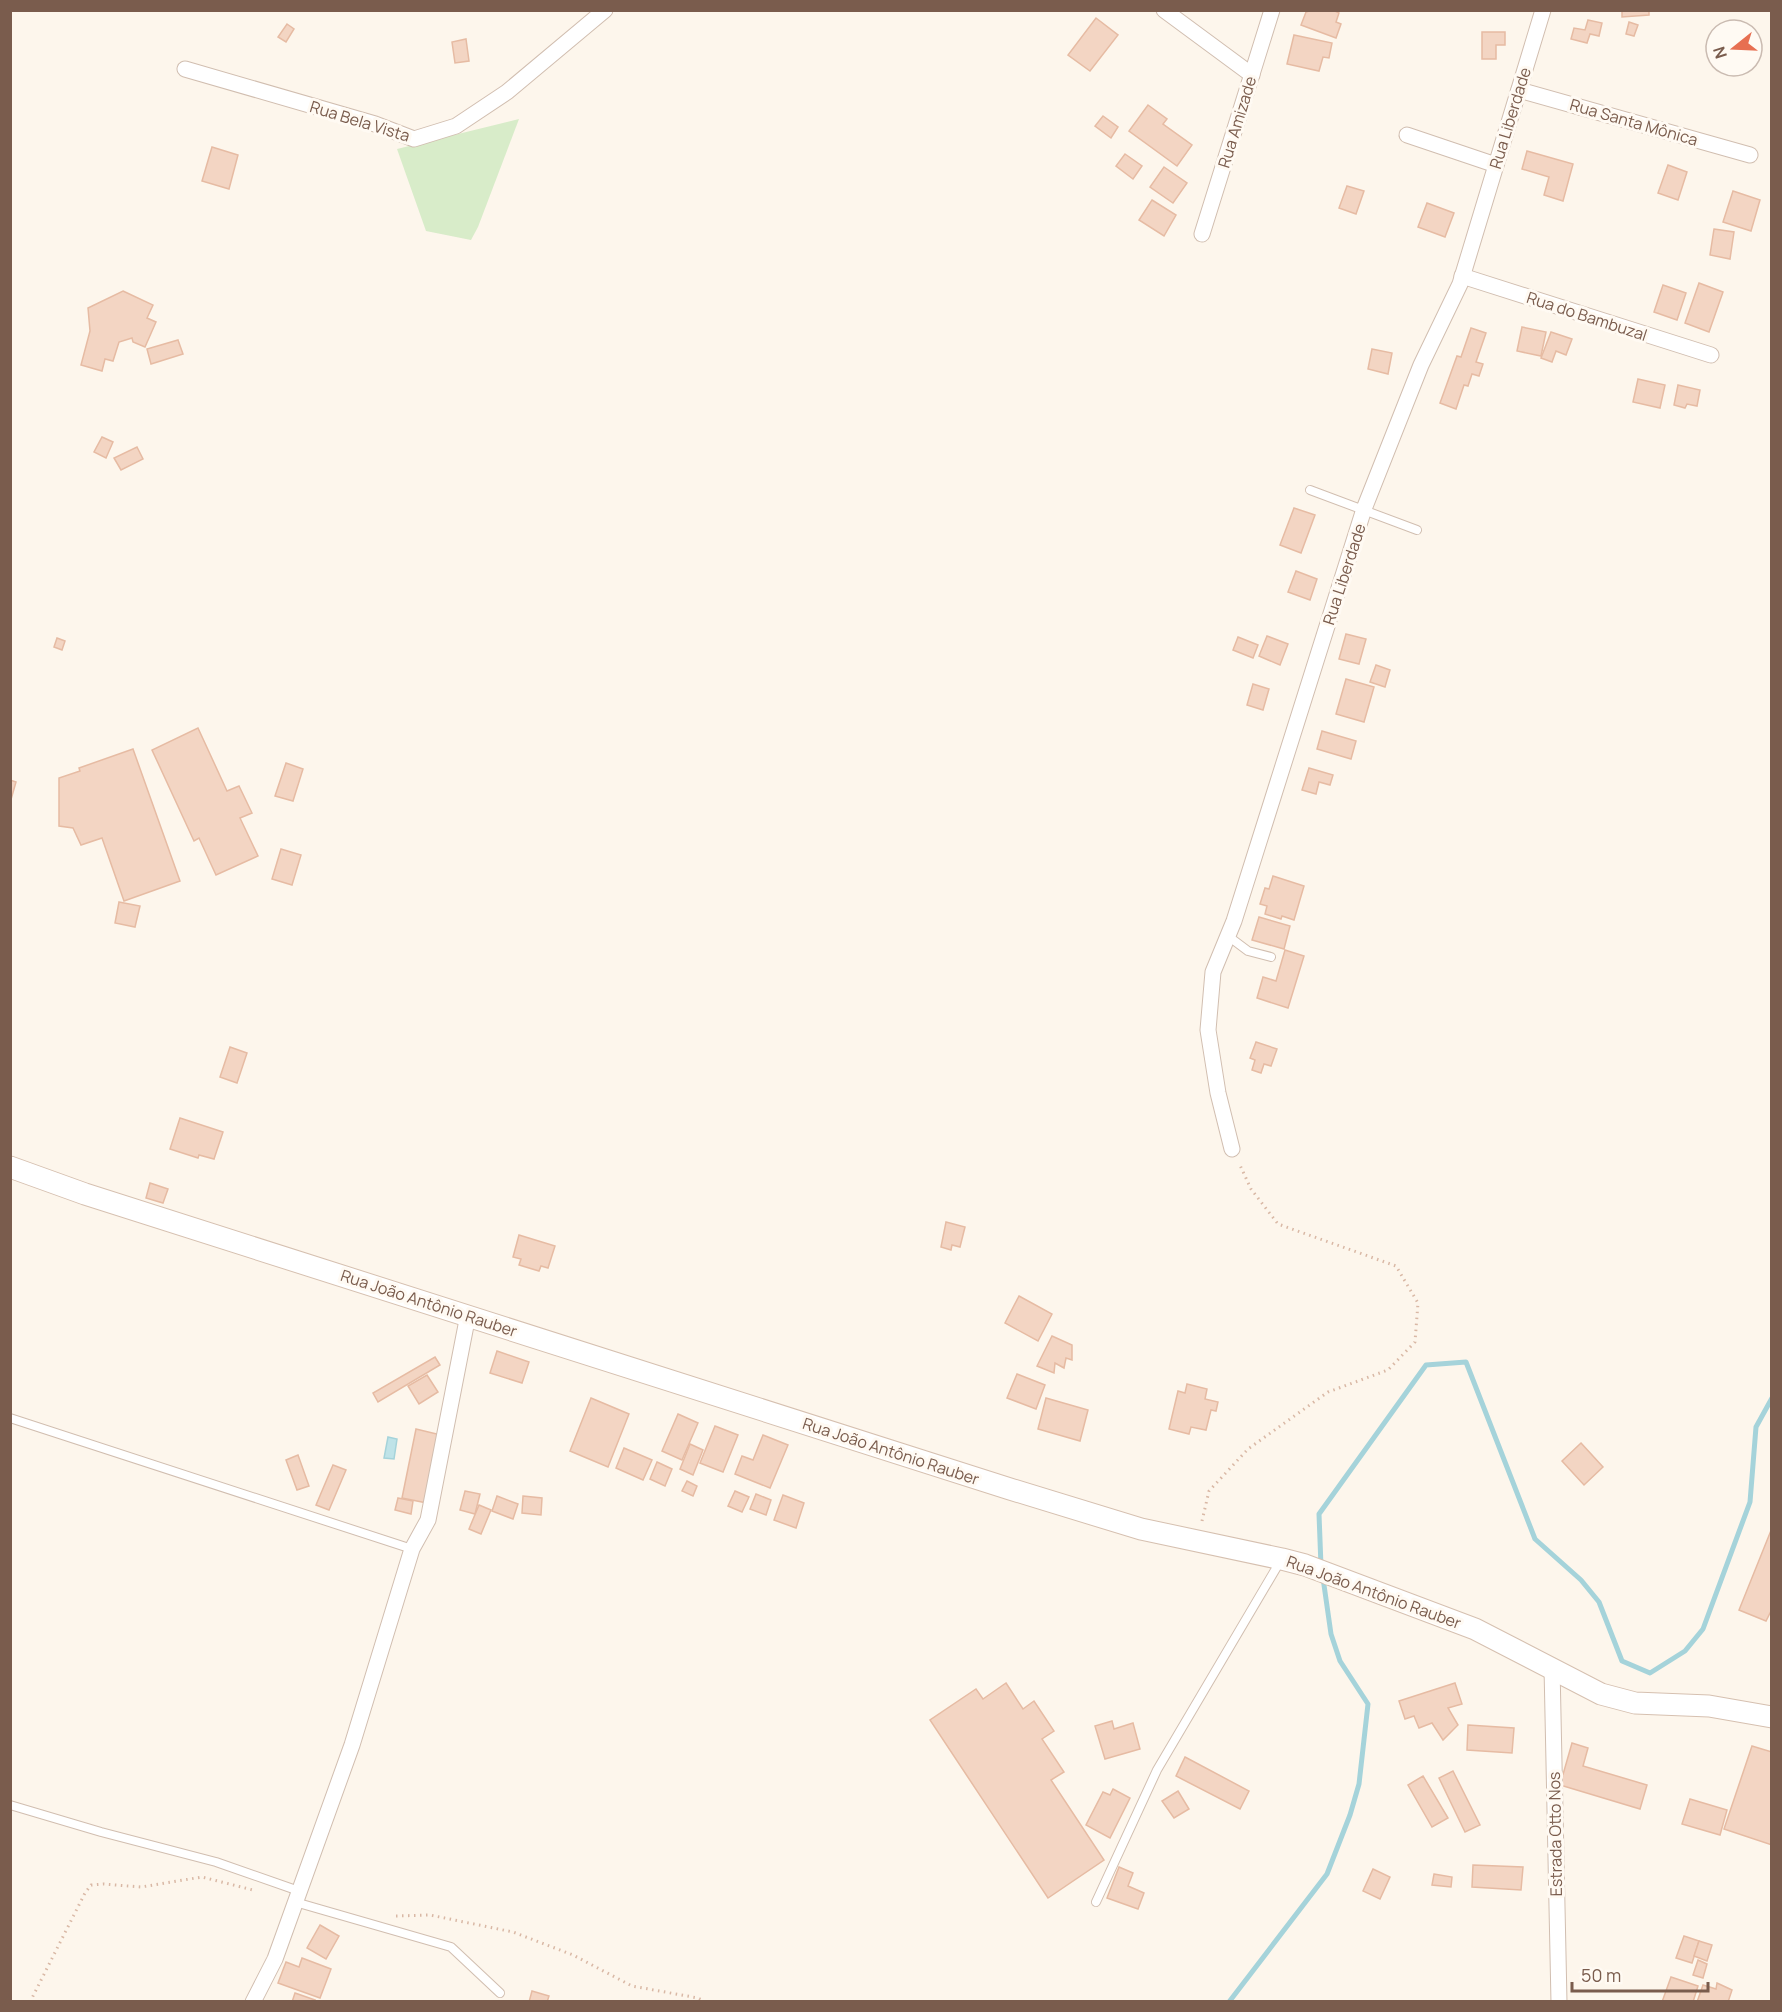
<svg xmlns="http://www.w3.org/2000/svg" width="1782" height="2012" font-family="Manrope,sans-serif">
<style>
.green{fill:#d8ecc9}
.water{fill:#bfe3e8;stroke:#a5d3da;stroke-width:1.5}
.lines{fill:none;stroke-linecap:round;stroke-linejoin:round}
.stream{stroke:#a5d3da;stroke-width:5}
.building{fill:#f3d5c3;stroke:#e6bba3;stroke-width:1.5}
.lane-casing{stroke:#d1beb0;stroke-width:10}
.street-casing{stroke:#d1beb0;stroke-width:17}
.secondary-casing{stroke:#d6c0b0;stroke-width:23}
.path{stroke:#d9b8a5;stroke-width:3;stroke-dasharray:1.5 4.5;stroke-linecap:butt}
.lane{stroke:#fff;stroke-width:8}
.street{stroke:#fff;stroke-width:15}
.secondary{stroke:#fff;stroke-width:21}
.labels{text-anchor:middle;dominant-baseline:central;stroke-width:6;stroke-linejoin:round;paint-order:stroke}
.street-label{font-size:16px;fill:#7a5c4d;stroke:#fffaf3}
</style>
<rect width="100%" height="100%" fill="#fdf6ec"/>
<polygon class="green" points="519,119 478,227 471,240 426,231 397,149"/>
<polygon class="water" points="388,1437 397,1439 394,1459 384,1458"/>
<g class="lines">
<g class="stream">
<polyline points="1321,1566 1319,1514 1426,1365 1466,1362 1535,1539 1581,1580 1599,1602 1622,1661 1650,1673 1685,1651 1703,1629 1750,1502 1756,1427 1772,1398"/>
<polyline points="1229,2002 1327,1874 1350,1815 1359,1784 1368,1704 1340,1661 1331,1634 1323,1578"/>
</g>
</g>
<g class="building">
<polygon points="1312,10 1333,10 1339,13 1336,22 1341,24 1336,38 1301,25 1306,12"/>
<polygon points="1622,10 1649,10 1649,15 1622,17"/>
<polygon points="1096,18 1118,35 1090,71 1068,55"/>
<polygon points="1588,20 1602,23 1599,36 1590,34 1587,43 1571,39 1574,28 1585,30"/>
<polygon points="1629,22 1638,25 1634,36 1626,34"/>
<polygon points="287,24 294,29 286,42 278,37"/>
<polygon points="1482,32 1505,32 1505,45 1496,45 1496,59 1482,59"/>
<polygon points="1294,35 1332,43 1329,58 1323,57 1319,71 1287,64"/>
<polygon points="466,39 469,61 455,63 452,42"/>
<polygon points="1148,105 1167,119 1163,124 1192,145 1177,166 1129,131"/>
<polygon points="1103,116 1118,127 1111,138 1095,126"/>
<polygon points="212,147 238,155 229,189 202,181"/>
<polygon points="1527,151 1573,164 1563,201 1544,195 1549,177 1522,169"/>
<polygon points="1125,154 1142,166 1133,179 1116,166"/>
<polygon points="1668,165 1687,172 1678,200 1658,193"/>
<polygon points="1164,167 1187,183 1173,203 1150,187"/>
<polygon points="1347,186 1364,191 1356,214 1339,208"/>
<polygon points="1733,191 1760,200 1751,231 1723,222"/>
<polygon points="1152,200 1176,215 1164,236 1139,220"/>
<polygon points="1427,203 1454,213 1445,237 1418,227"/>
<polygon points="1714,229 1734,232 1730,259 1710,255"/>
<polygon points="1699,283 1723,292 1709,332 1685,323"/>
<polygon points="1663,285 1686,293 1677,320 1654,312"/>
<polygon points="123,291 153,305 147,318 156,322 145,347 133,342 132,338 119,342 113,361 105,359 102,371 81,365 90,331 88,308"/>
<polygon points="1522,327 1546,332 1541,356 1517,351"/>
<polygon points="1471,328 1486,333 1476,362 1483,364 1479,376 1472,374 1468,386 1464,385 1456,409 1440,403 1457,356 1461,357"/>
<polygon points="1551,332 1572,339 1566,355 1556,351 1552,362 1541,358"/>
<polygon points="178,340 183,354 151,364 147,349"/>
<polygon points="1372,349 1392,353 1388,374 1368,369"/>
<polygon points="1638,379 1665,385 1660,408 1633,402"/>
<polygon points="1678,385 1700,390 1697,406 1687,404 1685,408 1674,405"/>
<polygon points="102,437 113,442 106,458 94,452"/>
<polygon points="137,447 143,459 121,470 114,458"/>
<polygon points="1294,508 1315,515 1301,553 1280,545"/>
<polygon points="1296,571 1317,579 1310,600 1288,592"/>
<polygon points="1346,634 1366,639 1359,664 1339,659"/>
<polygon points="1267,636 1288,644 1280,665 1259,656"/>
<polygon points="1238,637 1258,645 1253,658 1233,650"/>
<polygon points="57,638 65,641 62,650 54,647"/>
<polygon points="1376,665 1390,670 1385,687 1370,682"/>
<polygon points="1346,679 1374,687 1364,722 1336,714"/>
<polygon points="1253,684 1269,689 1263,710 1247,705"/>
<polygon points="198,728 227,791 239,786 252,813 240,818 258,856 216,875 199,838 194,841 152,750"/>
<polygon points="1322,731 1356,741 1351,759 1317,749"/>
<polygon points="133,749 180,881 124,901 102,838 81,845 73,828 59,826 59,778 80,771 79,768"/>
<polygon points="286,763 303,769 293,801 275,796"/>
<polygon points="1309,768 1333,775 1330,785 1319,782 1316,794 1302,790"/>
<polygon points="10,780 16,782 10,803"/>
<polygon points="281,849 301,855 292,885 272,879"/>
<polygon points="1273,876 1304,886 1294,920 1282,916 1281,919 1265,914 1267,906 1260,904 1265,888 1269,889"/>
<polygon points="119,902 140,906 135,927 115,923"/>
<polygon points="1259,917 1290,926 1284,949 1252,940"/>
<polygon points="1285,950 1304,956 1288,1008 1257,998 1263,977 1276,981"/>
<polygon points="1256,1042 1277,1049 1271,1066 1264,1064 1261,1073 1252,1070 1255,1060 1250,1058"/>
<polygon points="230,1047 247,1053 237,1083 220,1077"/>
<polygon points="180,1118 223,1132 214,1159 199,1155 198,1158 170,1149"/>
<polygon points="150,1183 168,1189 163,1203 146,1198"/>
<polygon points="946,1222 965,1227 960,1247 952,1245 951,1250 941,1247"/>
<polygon points="519,1235 555,1246 548,1268 541,1266 539,1271 519,1265 521,1259 513,1257"/>
<polygon points="1019,1296 1052,1314 1038,1341 1005,1323"/>
<polygon points="1052,1336 1072,1345 1072,1360 1066,1358 1064,1368 1055,1363 1054,1373 1037,1366"/>
<polygon points="497,1351 529,1362 522,1383 490,1373"/>
<polygon points="435,1357 440,1365 378,1402 373,1393"/>
<polygon points="1017,1374 1045,1385 1036,1409 1007,1398"/>
<polygon points="427,1375 438,1392 419,1404 408,1386"/>
<polygon points="1187,1384 1207,1389 1205,1399 1218,1402 1216,1411 1211,1410 1206,1430 1191,1427 1189,1434 1169,1429 1178,1391 1185,1393"/>
<polygon points="591,1398 629,1414 608,1467 570,1451"/>
<polygon points="1046,1398 1088,1410 1080,1441 1038,1429"/>
<polygon points="678,1414 698,1423 682,1460 662,1451"/>
<polygon points="715,1426 738,1435 723,1472 700,1463"/>
<polygon points="416,1429 441,1435 427,1503 402,1498"/>
<polygon points="763,1435 788,1445 770,1488 735,1474 742,1456 753,1460"/>
<polygon points="1581,1443 1603,1467 1584,1485 1562,1461"/>
<polygon points="690,1444 703,1450 693,1475 680,1469"/>
<polygon points="624,1448 652,1460 643,1480 616,1468"/>
<polygon points="298,1455 309,1486 297,1490 286,1460"/>
<polygon points="657,1462 672,1469 665,1486 650,1479"/>
<polygon points="333,1465 346,1470 329,1510 316,1505"/>
<polygon points="687,1481 697,1486 693,1496 682,1491"/>
<polygon points="465,1491 480,1494 475,1514 460,1510"/>
<polygon points="735,1491 749,1497 742,1512 728,1506"/>
<polygon points="756,1494 771,1500 766,1515 750,1509"/>
<polygon points="783,1495 804,1503 796,1528 774,1520"/>
<polygon points="497,1496 518,1504 513,1519 492,1511"/>
<polygon points="523,1496 542,1498 541,1515 522,1513"/>
<polygon points="398,1498 413,1501 411,1514 395,1510"/>
<polygon points="479,1505 491,1510 481,1534 469,1529"/>
<polygon points="1772,1528 1772,1609 1766,1621 1739,1610"/>
<polygon points="1006,1683 1023,1709 1034,1701 1054,1731 1042,1739 1064,1772 1051,1780 1104,1860 1048,1898 930,1720 976,1689 983,1699"/>
<polygon points="1455,1683 1462,1704 1448,1708 1458,1725 1443,1740 1432,1723 1419,1728 1414,1716 1405,1719 1399,1701"/>
<polygon points="1112,1721 1114,1729 1133,1723 1140,1749 1105,1759 1095,1726"/>
<polygon points="1468,1725 1514,1728 1512,1753 1467,1750"/>
<polygon points="1572,1743 1588,1748 1583,1766 1647,1785 1640,1809 1560,1785"/>
<polygon points="1752,1746 1772,1752 1772,1845 1724,1829"/>
<polygon points="1185,1757 1249,1791 1240,1809 1176,1776"/>
<polygon points="1453,1771 1480,1825 1465,1832 1439,1778"/>
<polygon points="1423,1776 1448,1818 1432,1827 1408,1785"/>
<polygon points="1113,1789 1130,1798 1110,1838 1086,1825 1103,1792 1110,1795"/>
<polygon points="1178,1791 1189,1809 1174,1818 1162,1801"/>
<polygon points="1690,1799 1727,1810 1720,1835 1682,1824"/>
<polygon points="1473,1865 1523,1867 1521,1890 1472,1887"/>
<polygon points="1119,1867 1133,1873 1128,1886 1144,1893 1138,1909 1107,1898"/>
<polygon points="1373,1869 1390,1877 1380,1899 1363,1891"/>
<polygon points="1434,1874 1452,1877 1451,1887 1432,1885"/>
<polygon points="320,1925 339,1936 326,1959 307,1948"/>
<polygon points="1684,1936 1699,1941 1692,1963 1676,1958"/>
<polygon points="1699,1941 1712,1945 1707,1961 1694,1956"/>
<polygon points="302,1958 331,1969 320,1998 278,1983 286,1962 299,1967"/>
<polygon points="1698,1960 1707,1964 1703,1978 1693,1975"/>
<polygon points="1671,1977 1698,1986 1693,2002 1662,2002"/>
<polygon points="1717,1983 1732,1990 1728,2002 1697,2002 1703,1985 1716,1989"/>
<polygon points="532,1991 549,1996 547,2002 529,2002"/>
<polygon points="295,1993 315,2000 314,2002 292,2002"/>
</g>
<g class="lines">
<defs>
<g id="lane">
<polyline points="1310,490 1417,530"/>
<polyline points="1228,936 1248,951 1271,957"/>
<polyline points="10,1418 412,1549"/>
<polyline points="10,1805 101,1832 216,1862 299,1891"/>
<polyline points="295,1902 451,1947 500,1993"/>
<polyline points="1096,1902 1157,1770 1281,1560"/>
</g>
<g id="street">
<polyline points="1164,10 1252,75"/>
<polyline points="185,69 375,124 414,139 456,126 507,92 605,10"/>
<polyline points="1519,90 1750,155"/>
<polyline points="1407,135 1496,165"/>
<polyline points="1202,234 1272,10"/>
<polyline points="1462,276 1711,355"/>
<polyline points="1232,1149 1218,1093 1208,1030 1213,972 1234,921 1364,509 1421,365 1460,284 1543,10"/>
<polyline points="1552,1667 1559,2002"/>
<polyline points="253,2002 275,1959 352,1745 412,1549 428,1520 468,1315"/>
</g>
<polyline id="secondary" points="10,1167 85,1194 1010,1489 1141,1529 1282,1559 1305,1565 1475,1629 1601,1694 1635,1703 1709,1706 1772,1717"/>
</defs>
<use href="#lane" class="lane-casing"/>
<use href="#street" class="street-casing"/>
<use href="#secondary" class="secondary-casing"/>
<g class="path">
<polyline points="1202,1521 1209,1491 1248,1449 1328,1392 1388,1370 1415,1342 1418,1303 1396,1266 1278,1224 1251,1189 1239,1163"/>
<polyline points="396,1916 430,1915 513,1932 573,1955 632,1986 698,1998 706,2002"/>
<polyline points="30,2002 85,1893 91,1885 103,1884 141,1887 202,1877 253,1890"/>
</g>
<use href="#lane" class="lane"/>
<use href="#street" class="street"/>
<use href="#secondary" class="secondary"/>
</g>
<g class="labels">
<g class="street-label">
<text transform="translate(1510 118) rotate(-73)">Rua Liberdade</text>
<text transform="translate(360 121) rotate(17)">Rua Bela Vista</text>
<text transform="translate(1237 122) rotate(-73)">Rua Amizade</text>
<text transform="translate(1634 122) rotate(16)">Rua Santa Mônica</text>
<text transform="translate(1587 316) rotate(18)">Rua do Bambuzal</text>
<text transform="translate(1344 574) rotate(-72)">Rua Liberdade</text>
<text transform="translate(429 1303) rotate(18)">Rua João Antônio Rauber</text>
<text transform="translate(891 1451) rotate(18)">Rua João Antônio Rauber</text>
<text transform="translate(1374 1592) rotate(20)">Rua João Antônio Rauber</text>
<text transform="translate(1555 1834) rotate(-91)">Estrada Otto Nos</text>
</g>
</g>
<rect width="1782" height="2012" fill="none" stroke="#7a5c4d" stroke-width="24"/>
<g transform="translate(1734 48) rotate(252)"><circle r="28" fill="#fffaf3" stroke="#cabbb1" stroke-width="1.5"/>
<path d="M0-4.5L10 22L0 15L-10 22Z" fill="#e76f51"/>
<text y="-9" font-size="16" font-weight="bold" text-anchor="middle" fill="#7a5c4d">N</text>
</g>
<path d="M1572 1982v9h136v-9" fill="none" stroke="#7a5c4d" stroke-width="3"/>
<text x="1581" y="1982" font-size="18" fill="#7a5c4d" stroke="#fffaf3" stroke-width="4.5" paint-order="stroke">50 m</text>
</svg>
